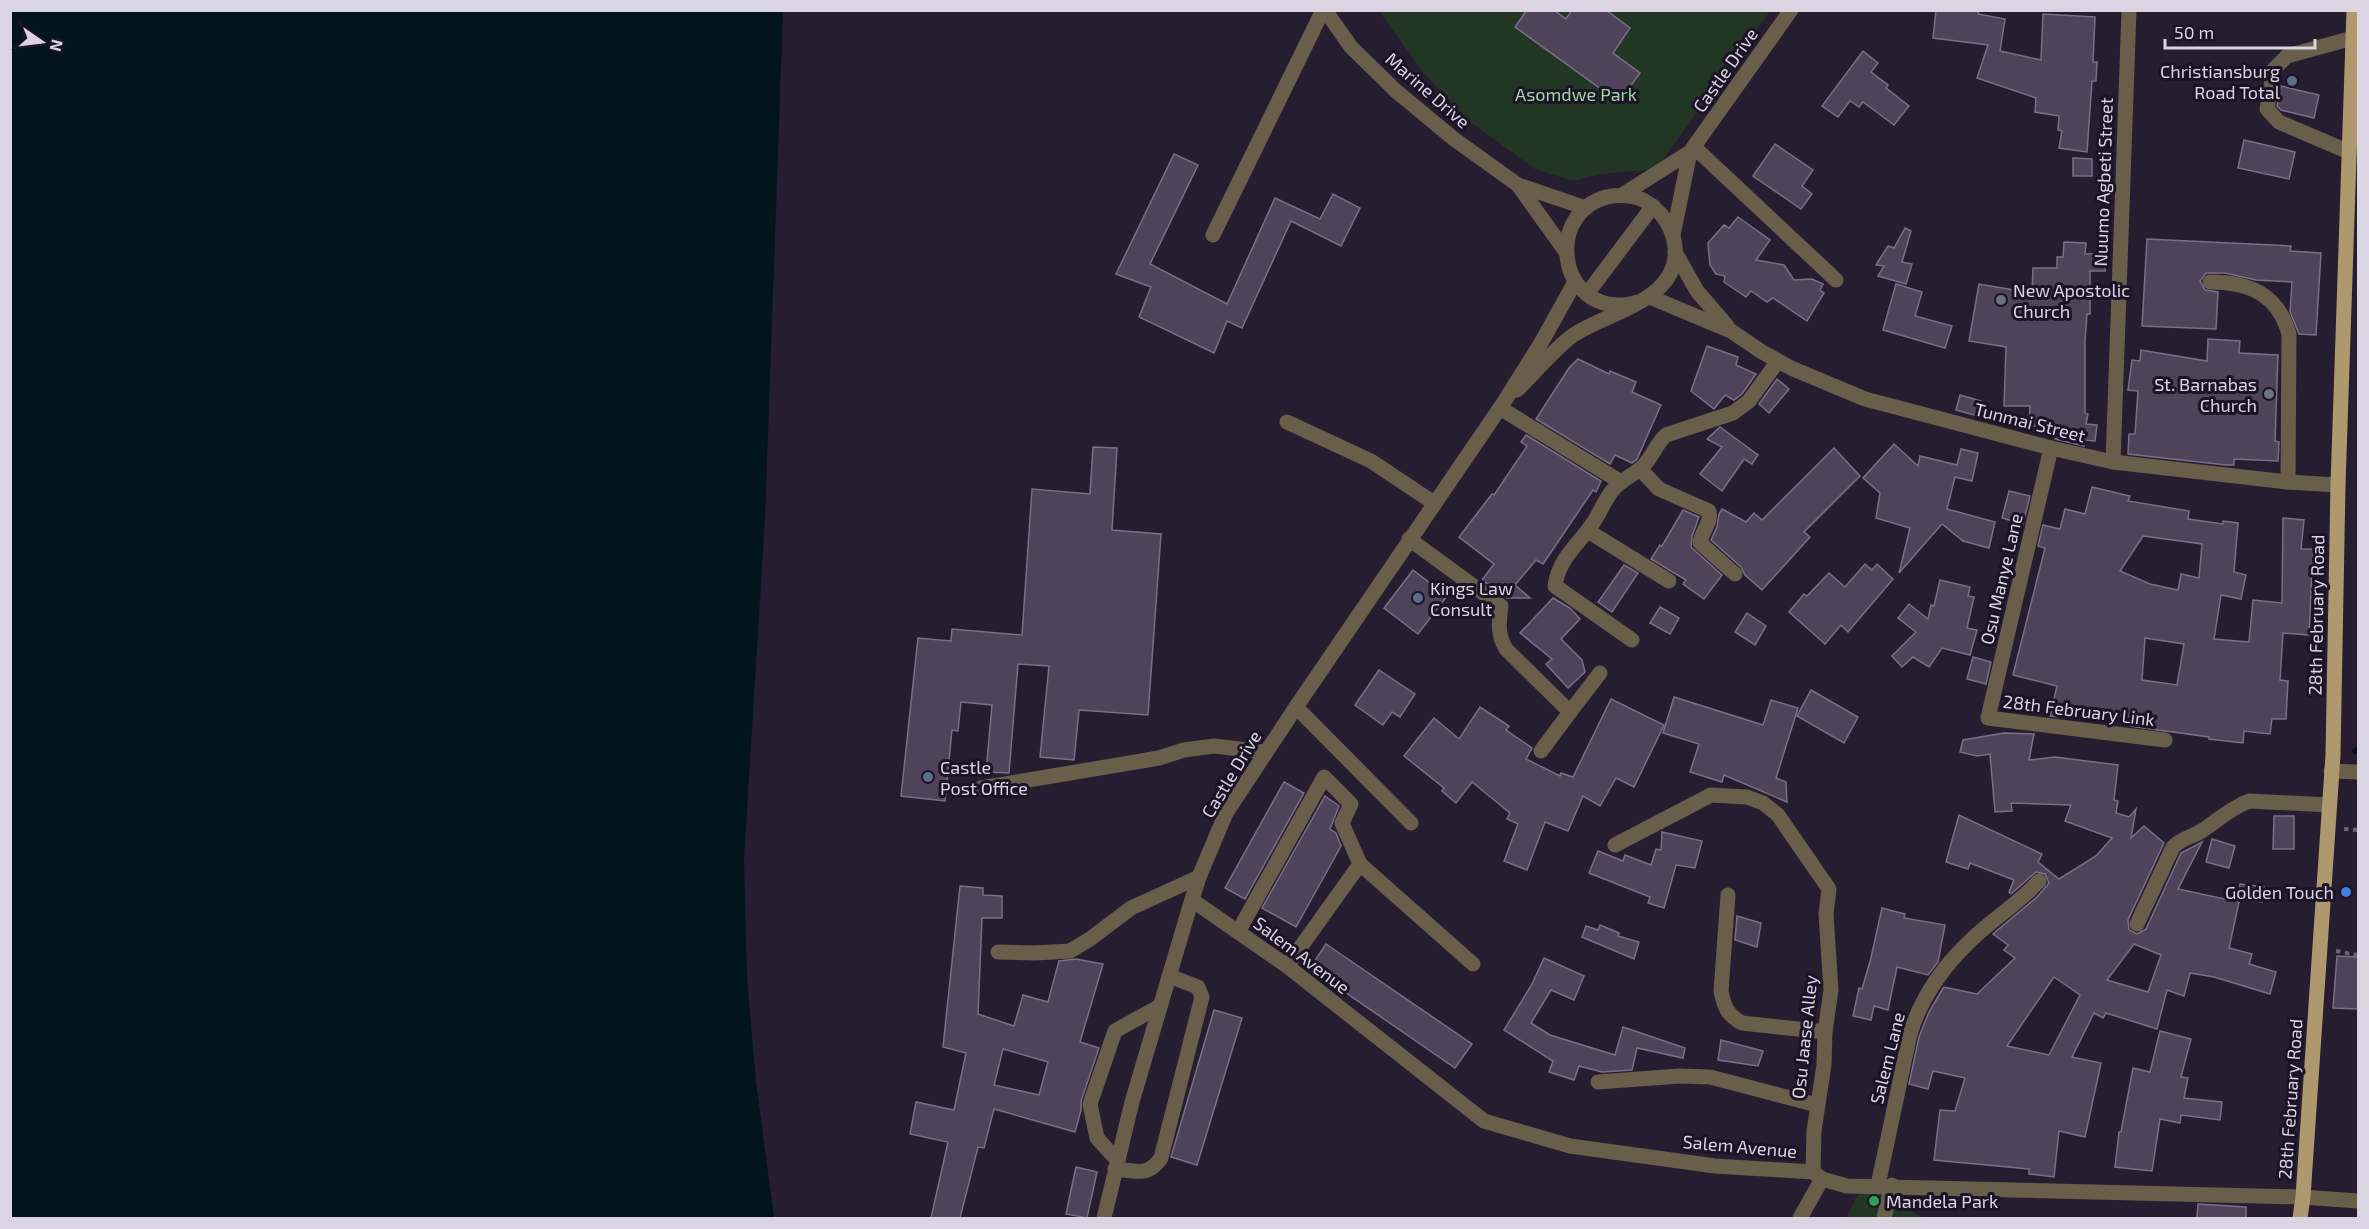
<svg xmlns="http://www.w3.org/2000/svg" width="2369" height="1229" font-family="'Exo 2',sans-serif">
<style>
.green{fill:#223723}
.water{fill:#01151a}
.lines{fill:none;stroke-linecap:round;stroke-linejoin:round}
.stream{stroke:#01151a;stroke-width:6}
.building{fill:#4e4359;stroke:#7b6f88;stroke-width:1.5;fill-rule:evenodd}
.path{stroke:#6d6476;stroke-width:4;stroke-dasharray:4.5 4.5;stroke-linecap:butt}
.minor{stroke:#685e49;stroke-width:15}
.major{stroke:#ae996e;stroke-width:15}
.service-dot{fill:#5c6f8a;stroke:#1d1327;stroke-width:2}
.worship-dot{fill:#6b7280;stroke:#1d1327;stroke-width:2}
.shop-dot{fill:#3f7fe0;stroke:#1d1327;stroke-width:2}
.leisure-dot{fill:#2e9e5b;stroke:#1d1327;stroke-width:2}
.labels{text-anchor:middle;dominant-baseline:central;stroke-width:6;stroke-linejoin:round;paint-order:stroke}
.street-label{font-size:18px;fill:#dbd4e2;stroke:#1d1327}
.poi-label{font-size:18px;fill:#dbd4e2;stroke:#1d1327;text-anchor:start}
.park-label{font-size:18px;fill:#9ddca1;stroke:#1d1327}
</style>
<rect width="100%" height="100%" fill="#271d31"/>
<g class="green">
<polygon points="1379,11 1770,11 1656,169 1601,174 1573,181 1535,169 1468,120 1422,71"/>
<polygon points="1863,1184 1923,1218 1846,1218"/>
</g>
<polygon class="water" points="10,11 783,11 765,519 744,859 747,979 756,1081 774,1218 11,1218"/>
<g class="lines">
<polyline class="stream" points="2355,751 2358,750"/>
</g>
<g class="building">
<polygon points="1527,10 1554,10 1566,19 1572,10 1606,10 1630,28 1613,53 1640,73 1619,102 1515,27"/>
<polygon points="1936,10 1979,10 1978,14 2005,19 2000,51 2041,60 2043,14 2095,17 2093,62 2097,62 2096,81 2092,81 2087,152 2059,148 2062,131 2058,130 2059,116 2035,112 2036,98 1977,78 1988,45 1933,38"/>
<polygon points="1863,51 1878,63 1871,72 1888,85 1886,88 1909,106 1894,125 1863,102 1859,107 1850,101 1838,117 1822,106"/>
<polygon points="2281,86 2319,95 2314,118 2281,110 2277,106"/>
<polygon points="2244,140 2295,152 2289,179 2238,168"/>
<polygon points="1775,144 1813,170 1802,186 1812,194 1801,209 1753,176"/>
<polygon points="1174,154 1198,165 1150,264 1227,304 1275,198 1320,219 1333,194 1360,208 1341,246 1291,221 1242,328 1227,321 1214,353 1139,317 1151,287 1116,274"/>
<polygon points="2073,158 2092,159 2092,176 2073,176"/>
<polygon points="1738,217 1770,240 1756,260 1784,265 1794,280 1812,279 1823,284 1820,290 1824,293 1807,321 1773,298 1767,302 1751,291 1746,297 1724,282 1725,276 1716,274 1710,265 1708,243 1724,225 1729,228"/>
<polygon points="1905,228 1911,231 1902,262 1912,264 1906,284 1878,276 1884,266 1876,265 1888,246 1894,248"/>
<polygon points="2147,239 2291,246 2290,251 2321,253 2316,335 2299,334 2290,312 2292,282 2256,280 2225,273 2206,273 2200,281 2205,290 2218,292 2216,329 2142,326"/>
<polygon points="2064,242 2086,243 2085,254 2105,253 2105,271 2090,271 2090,314 2087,314 2085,341 2085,413 2088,414 2086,424 2097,425 2095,441 2085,440 2084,446 2055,439 2056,427 2029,426 2030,406 2004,406 2006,347 1969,341 1979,284 2032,293 2033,268 2057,268 2057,257 2063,257"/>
<polygon points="1896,284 1922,292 1915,316 1952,326 1945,348 1883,330"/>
<polygon points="2208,339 2240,341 2239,353 2278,355 2275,441 2279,442 2278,461 2234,459 2234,465 2226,465 2128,454 2129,434 2135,434 2138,391 2128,390 2132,360 2140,361 2141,350 2207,361"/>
<polygon points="1707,346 1738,357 1736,365 1756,374 1742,394 1734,400 1725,395 1714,409 1691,391"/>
<polygon points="1578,359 1609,374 1610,371 1636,382 1632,392 1661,405 1637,459 1632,463 1615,455 1610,464 1536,419 1569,368"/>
<polygon points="1777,379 1789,389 1769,413 1759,404"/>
<polygon points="1960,395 1981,401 1978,416 1956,410"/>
<polygon points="1720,427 1758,455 1752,464 1744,459 1722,491 1700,474 1722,447 1707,439"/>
<polygon points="1526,435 1601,481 1596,492 1593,490 1543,564 1536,560 1515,585 1530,598 1507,598 1482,580 1494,564 1459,537 1492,494 1494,495 1527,446 1521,442"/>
<polygon points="1894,444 1918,466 1920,456 1957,465 1961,449 1978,453 1972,481 1955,477 1947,509 1995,522 1989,548 1963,541 1942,524 1899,573 1910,528 1876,518 1880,493 1863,478"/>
<polygon points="1093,447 1117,448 1112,530 1161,534 1148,715 1079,710 1074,760 1040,757 1049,666 1018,664 1009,773 986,772 992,705 961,702 958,731 952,730 945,801 901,796 918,638 951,641 952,629 1022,635 1032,489 1090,494"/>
<polygon points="1834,448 1860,476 1804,532 1810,537 1762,590 1745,575 1741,567 1711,540 1717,527 1719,514 1722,509 1746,522 1754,513 1762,520"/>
<path d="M 2092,487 L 2130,496 L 2128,501 L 2189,511 L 2188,519 L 2223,524 L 2223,521 L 2238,523 L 2234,572 L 2246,575 L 2241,599 L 2221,595 L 2214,639 L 2249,642 L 2253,600 L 2282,603 L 2283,518 L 2304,520 L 2301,549 L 2313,549 L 2309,635 L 2283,633 L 2280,680 L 2288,681 L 2286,719 L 2272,719 L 2270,734 L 2244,731 L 2243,743 L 2209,739 L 2209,737 L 2130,726 L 2131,717 L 2072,706 L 2069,718 L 2050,716 L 2057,686 L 2013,675 L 2045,548 L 2038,546 L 2043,525 L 2060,529 L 2065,509 L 2085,514 ZM 2143,536 L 2202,544 L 2199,578 L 2181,574 L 2178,590 L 2150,584 L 2120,571 ZM 2145,638 L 2184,644 L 2177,685 L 2142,680 Z"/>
<polygon points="2009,491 2030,496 2023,524 2002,518"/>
<polygon points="1683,510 1699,517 1692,536 1691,547 1722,575 1704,599 1683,584 1686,580 1651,559 1660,545 1662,546"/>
<polygon points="1865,564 1872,570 1877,564 1893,579 1848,632 1841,625 1825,644 1789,612 1804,594 1807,596 1829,573 1845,587"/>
<polygon points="1624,565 1638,573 1612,612 1598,602"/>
<polygon points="1413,570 1447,596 1418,634 1384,608"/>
<polygon points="1940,580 1970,587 1968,596 1974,597 1967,628 1977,630 1970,655 1942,648 1929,667 1913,657 1902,667 1892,656 1916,632 1898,618 1909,604 1928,619 1931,605 1934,606"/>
<polygon points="1553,598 1570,608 1580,619 1561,639 1582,660 1585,672 1568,688 1546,664 1552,659 1520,633"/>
<polygon points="1660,607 1679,618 1670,634 1650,623"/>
<polygon points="1747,613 1766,626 1755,645 1735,632"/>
<polygon points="1973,657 1991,662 1986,684 1967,679"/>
<polygon points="1379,670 1415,694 1400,717 1392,712 1383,725 1355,705"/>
<polygon points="1811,690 1858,717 1844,743 1797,716"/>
<polygon points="1674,697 1763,725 1771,700 1798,708 1776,778 1786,782 1787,802 1724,775 1722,782 1690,772 1699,744 1663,733"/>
<polygon points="1611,699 1664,725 1634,787 1616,778 1600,806 1583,796 1568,831 1545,822 1527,870 1504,861 1518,824 1507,819 1510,813 1472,782 1456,803 1442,791 1444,788 1404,756 1434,718 1459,739 1480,707 1509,726 1506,730 1532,748 1526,759 1560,776 1561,773 1573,777"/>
<path d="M 2004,733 L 2034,734 L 2029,760 L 2055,757 L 2118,765 L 2114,800 L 2118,801 L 2116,813 L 2129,817 L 2136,809 L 2131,838 L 2144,826 L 2164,843 L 2128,920 L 2129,930 L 2137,934 L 2146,929 L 2181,853 L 2202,842 L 2178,889 L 2239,902 L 2229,948 L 2252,954 L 2249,964 L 2276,972 L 2270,994 L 2214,977 L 2190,973 L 2184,996 L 2167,990 L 2157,1029 L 2106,1013 L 2103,1018 L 2094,1013 L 2072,1057 L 2101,1063 L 2085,1137 L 2059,1131 L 2054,1177 L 2029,1174 L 2029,1169 L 1934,1160 L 1940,1110 L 1955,1111 L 1965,1078 L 1933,1071 L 1928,1089 L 1909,1084 L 1919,1037 L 1929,1012 L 1942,990 L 1944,987 L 1977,994 L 2015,958 L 2004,950 L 2008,945 L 1993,934 L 2037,897 L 2049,883 L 2045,874 L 2036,872 L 2011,894 L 2009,892 L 2014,880 L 1970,863 L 1968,869 L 1946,862 L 1959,815 L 2042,854 L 2038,862 L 2059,879 L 2096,856 L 2112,838 L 2065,821 L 2071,805 L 2011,803 L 2012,811 L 1995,812 L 1990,754 L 1977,756 L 1960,752 L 1963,740 ZM 2134,944 L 2161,955 L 2148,992 L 2107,980 ZM 2054,977 L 2080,995 L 2049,1055 L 2007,1046 Z"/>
<polygon points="1284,782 1304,793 1245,899 1225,888"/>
<polygon points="1325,796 1339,806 1330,829 1336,833 1341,846 1296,927 1262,908"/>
<polygon points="2274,816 2294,816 2294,849 2273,849"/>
<polygon points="1662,832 1702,841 1695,868 1676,865 1664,908 1648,903 1650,897 1589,873 1598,851 1623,861 1625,855 1651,865 1656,849 1661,850"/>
<polygon points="2212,839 2235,846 2229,868 2206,862"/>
<polygon points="2240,884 2264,887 2262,902 2238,899"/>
<path d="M 960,886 L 983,888 L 983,895 L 1002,896 L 1002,918 L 982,918 L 978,1014 L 1014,1026 L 1023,995 L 1048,1002 L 1059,961 L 1076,959 L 1103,964 L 1080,1042 L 1099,1048 L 1081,1101 L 1081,1110 L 1075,1132 L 994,1109 L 984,1148 L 978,1147 L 960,1218 L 931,1218 L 948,1142 L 910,1134 L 916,1102 L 954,1110 L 966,1053 L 943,1047 ZM 1003,1049 L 1048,1062 L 1039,1095 L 994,1085 Z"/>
<polygon points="1882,908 1905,914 1904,918 1945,925 1938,962 1928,975 1897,967 1888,1010 1874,1006 1871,1020 1853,1016 1859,988 1862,989 1871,958"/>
<polygon points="1737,916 1761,923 1757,947 1735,940"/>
<polygon points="1600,925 1619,933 1618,936 1639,942 1634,959 1582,937 1586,926 1598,930"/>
<polygon points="1326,944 1472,1044 1455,1068 1310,968"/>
<polygon points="2337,956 2358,957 2358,1009 2333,1008"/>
<polygon points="1544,958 1584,976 1574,1000 1551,990 1531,1023 1550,1035 1615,1055 1623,1027 1685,1048 1683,1058 1637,1048 1632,1070 1602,1072 1579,1066 1574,1080 1549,1072 1553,1061 1504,1030 1532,984"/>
<polygon points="1214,1010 1242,1018 1197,1165 1171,1157"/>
<polygon points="2160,1031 2191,1039 2181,1077 2188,1078 2184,1098 2222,1102 2220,1120 2181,1115 2180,1123 2160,1119 2152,1171 2115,1167 2119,1132 2121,1132 2133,1068 2150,1072"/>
<polygon points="1721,1040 1763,1051 1758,1066 1718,1060"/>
<polygon points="1076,1167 1097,1172 1087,1218 1066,1214"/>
<polygon points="2198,1204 2246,1207 2246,1218 2197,1218"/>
</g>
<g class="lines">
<g class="path">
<polyline points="2344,829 2358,830"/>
<polyline points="2336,951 2358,955"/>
</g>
<g class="minor">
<polyline points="1325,10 1351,47 1396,91 1454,139 1518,185 1586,208"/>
<polyline points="1694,147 1836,280"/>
<polyline points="2349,152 2279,122 2267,109 2274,69 2287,56 2353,38"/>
<polyline points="1518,185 1566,252"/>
<polyline points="1622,195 1690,152 1791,10"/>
<polyline points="1213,235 1323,10"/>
<polyline points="1673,235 1690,152"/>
<polyline points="1675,252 1697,291 1727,326"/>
<path d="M 2210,282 C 2249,282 2278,294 2289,334 L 2288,482"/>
<polyline points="1587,294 1653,206"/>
<polyline points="1650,297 1731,331 1762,352 1791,368 1865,399 2051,448 2113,462 2288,482 2338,485"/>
<path d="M 1517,390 C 1535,373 1553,350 1572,336 C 1606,312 1681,301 1675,246 C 1672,225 1661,210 1643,200 C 1633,195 1622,195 1612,196 C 1546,207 1555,307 1621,305 C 1627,305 1633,303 1639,302"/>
<polyline points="1500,408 1621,482"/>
<polyline points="1287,422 1371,461 1434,503"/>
<polyline points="2051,448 1988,718 2165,740"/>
<polyline points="2113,462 2129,10"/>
<path d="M 1640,469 L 1659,489 L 1709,511 C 1712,523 1701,532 1700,543 L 1735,574"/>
<polyline points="1588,531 1669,581"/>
<path d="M 1409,539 L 1501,606 C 1499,622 1497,634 1506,649 L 1570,712 L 1600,673"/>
<path d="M 1632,640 L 1555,586 C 1558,559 1579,544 1593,523 C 1600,513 1604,501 1612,491 C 1621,479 1635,475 1644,465 C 1653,456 1656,444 1666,435 L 1733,413 L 1749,401 L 1778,361"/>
<polyline points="1296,707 1411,823"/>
<polyline points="1541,751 1570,712"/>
<polyline points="2331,771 2358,772"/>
<polyline points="981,788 1159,758 1184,750 1214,746 1265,752"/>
<polyline points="1615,845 1711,795 1747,797 1763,803 1778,815 1829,889 1826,914 1831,990 1825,1032 1824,1065 1814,1131 1813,1172"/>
<path d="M 1728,895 L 1721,991 C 1724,1006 1727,1015 1742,1023 L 1825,1032"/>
<polyline points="1192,900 1287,966 1484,1121 1570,1146 1715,1166 1813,1172 1822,1179 1847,1186 2303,1197 2358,1201"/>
<path d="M 2137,924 L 2173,847 C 2182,838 2193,837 2203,830 C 2218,820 2231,808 2249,801 L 2329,805"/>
<polyline points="1238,932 1324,777 1351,804 1342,823 1360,864 1473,964"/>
<polyline points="998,952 1035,953 1070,951 1090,939 1131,908 1199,877"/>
<polyline points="1287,966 1360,864"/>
<polyline points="1598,1082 1680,1076 1710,1077 1817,1105"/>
<polyline points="1118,1161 1097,1138 1090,1104 1115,1031 1160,1006"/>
<path d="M 1115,1169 C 1137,1171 1148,1177 1161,1158 L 1202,997 L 1198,987 L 1169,976"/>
<path d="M 1878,1185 L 1910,1034 C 1921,998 1942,968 1969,942 C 1992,919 2016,906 2039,881"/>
<polyline points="1104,1218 1132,1102 1189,909 1199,877 1226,813 1296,707 1504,402 1541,343 1575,282"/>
<polyline points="1800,1218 1822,1179"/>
<polyline points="1884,1218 1892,1185"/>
</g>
<polyline class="major" points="2300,1218 2303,1197 2333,755 2338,485 2354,10"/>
</g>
<g class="service-dot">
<circle cx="2292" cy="81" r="6"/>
<circle cx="1418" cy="598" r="6"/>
<circle cx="928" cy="777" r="6"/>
</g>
<g class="worship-dot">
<circle cx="2001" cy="300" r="6"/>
<circle cx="2269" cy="394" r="6"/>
</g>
<circle class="shop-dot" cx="2346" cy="892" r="6"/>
<circle class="leisure-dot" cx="1874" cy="1201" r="6"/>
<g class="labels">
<g class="street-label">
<text transform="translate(1725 70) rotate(-55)">Castle Drive</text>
<text transform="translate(1428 90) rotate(41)">Marine Drive</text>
<text transform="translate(2103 182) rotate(-88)">Nuumo Agbeti Street</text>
<text transform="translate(2030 422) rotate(14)">Tunmai Street</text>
<text transform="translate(2001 579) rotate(-77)">Osu Manye Lane</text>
<text transform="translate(2316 615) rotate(-89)">28th February Road</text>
<text transform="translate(2079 710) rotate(7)">28th February Link</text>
<text transform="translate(1231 774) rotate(-59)">Castle Drive</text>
<text transform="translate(1302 955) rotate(37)">Salem Avenue</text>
<text transform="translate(1804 1037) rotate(-84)">Osu Jaase Alley</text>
<text transform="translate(1887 1058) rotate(-76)">Salem Lane</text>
<text transform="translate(2290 1099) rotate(-86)">28th February Road</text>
<text transform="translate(1740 1146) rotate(5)">Salem Avenue</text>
</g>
<g class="poi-label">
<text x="2280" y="71" text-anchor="end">Christiansburg<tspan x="2280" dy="21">Road Total</tspan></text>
<text x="2013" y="290">New Apostolic<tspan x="2013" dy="21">Church</tspan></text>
<text x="2257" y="384" text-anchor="end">St. Barnabas<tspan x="2257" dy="21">Church</tspan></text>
<text x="1430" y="588">Kings Law<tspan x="1430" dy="21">Consult</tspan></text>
<text x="940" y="767">Castle<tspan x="940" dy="21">Post Office</tspan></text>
<text x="2334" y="892" text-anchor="end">Golden Touch</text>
<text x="1886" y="1201">Mandela Park</text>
</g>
<g class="park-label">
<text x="1576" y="94">Asomdwe Park</text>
</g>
</g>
<rect width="2369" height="1229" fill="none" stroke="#dbd4e2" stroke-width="24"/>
<g transform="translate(42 42) rotate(104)" stroke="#1d1327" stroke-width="4.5" paint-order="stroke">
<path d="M0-4.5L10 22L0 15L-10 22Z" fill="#dbd4e2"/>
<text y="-9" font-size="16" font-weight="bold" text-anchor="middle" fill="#dbd4e2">N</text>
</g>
<path d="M2165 39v9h150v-9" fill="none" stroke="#dbd4e2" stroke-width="3"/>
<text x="2174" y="39" font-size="18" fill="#dbd4e2" stroke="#1d1327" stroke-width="4.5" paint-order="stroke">50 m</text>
</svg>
